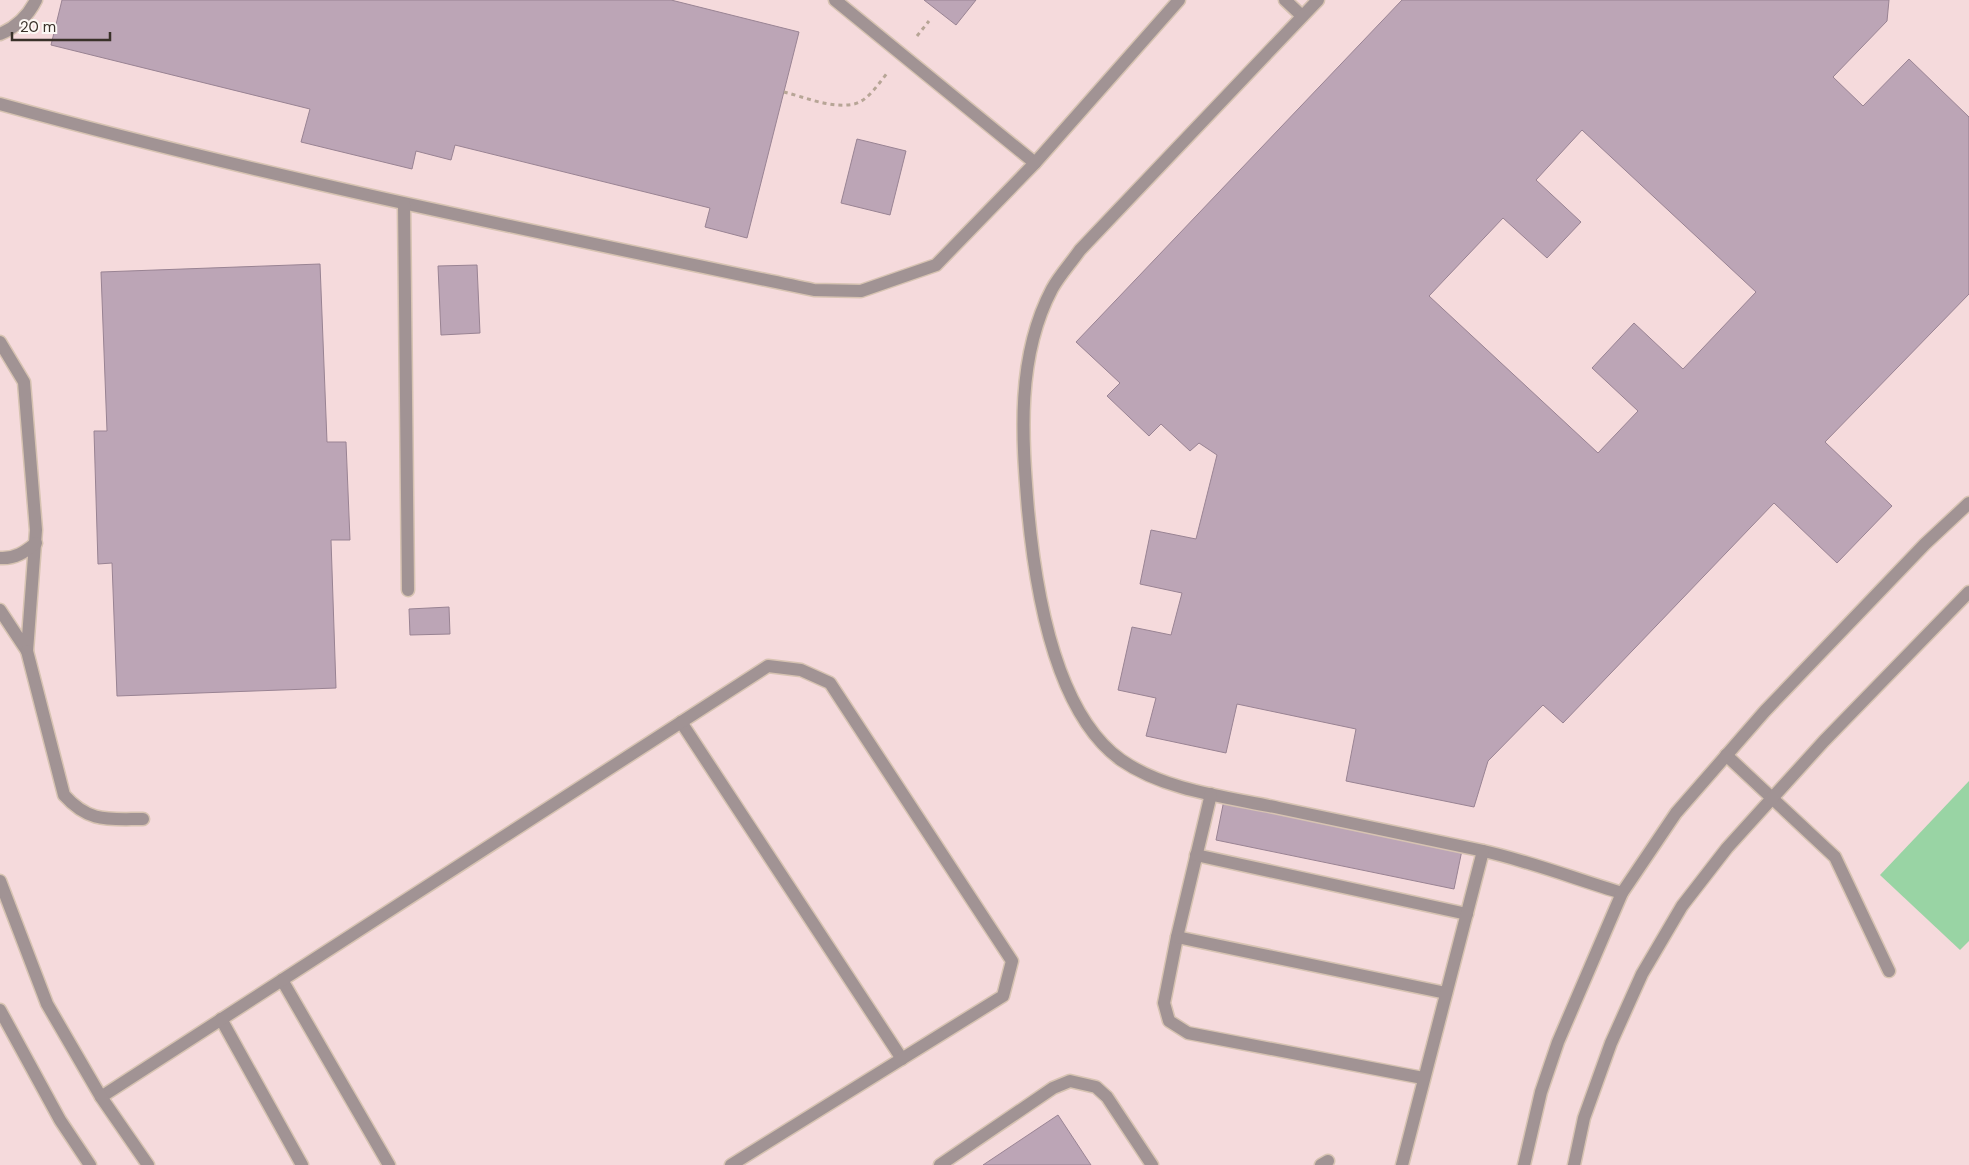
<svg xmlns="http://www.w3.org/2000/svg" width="1969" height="1165" font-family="'DM Sans',sans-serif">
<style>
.education{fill:#f5dadc}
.green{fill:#99d4a4}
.building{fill:#bca5b6;stroke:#998393;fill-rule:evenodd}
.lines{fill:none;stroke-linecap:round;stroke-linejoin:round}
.lane-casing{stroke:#d7c3b2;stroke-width:15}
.street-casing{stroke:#d7c3b2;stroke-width:15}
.path{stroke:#b7a596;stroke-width:3;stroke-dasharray:4 4;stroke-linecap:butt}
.lane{stroke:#a19394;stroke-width:12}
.street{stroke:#a19394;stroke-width:12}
</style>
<rect width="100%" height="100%" fill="#fee7d4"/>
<rect class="education" x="0" y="0" width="1969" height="1165"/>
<polygon class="green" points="1969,781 1969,941 1960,950 1880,875"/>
<g class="building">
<polygon points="62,0 671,0 799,32 747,238 705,227 710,208 455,145 451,160 416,151 412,169 301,142 310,109 51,45"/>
<polygon points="924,0 976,0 956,25"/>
<path d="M 1402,0 L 1889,0 L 1887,21 L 1833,77 L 1863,106 L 1909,59 L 1969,117 L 1969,294 L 1825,442 L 1892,506 L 1837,563 L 1774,503 L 1563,723 L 1543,705 L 1488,761 L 1474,807 L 1346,781 L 1356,729 L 1237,704 L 1226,753 L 1146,736 L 1156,698 L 1118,690 L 1132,627 L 1171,635 L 1182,593 L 1140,584 L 1151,530 L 1196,539 L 1217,455 L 1199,443 L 1190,451 L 1161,424 L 1149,436 L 1107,396 L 1120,383 L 1076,342 ZM 1582,130 L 1756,292 L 1683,369 L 1634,323 L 1592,368 L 1638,411 L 1598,453 L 1429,296 L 1503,218 L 1547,258 L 1581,222 L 1536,180 Z"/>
<polygon points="857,139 906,151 890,215 841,203"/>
<polygon points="320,264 327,442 346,442 350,540 331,540 336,688 117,696 112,563 98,564 94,431 107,431 101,272"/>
<polygon points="477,265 480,333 441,335 438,266"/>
<polygon points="449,607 450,634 410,635 409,609"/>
<polygon points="1224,800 1462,850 1454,889 1216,840"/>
<polygon points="1058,1115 1091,1165 983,1165"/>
</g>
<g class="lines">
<defs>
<g id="lane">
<polyline points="835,0 1035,163"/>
<polyline points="1285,0 1302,16"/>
<path d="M 1318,0 L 1080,250 C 1071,263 1059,276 1052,289 C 1016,357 1022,437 1028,510 C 1035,586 1054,712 1121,760 C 1166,791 1227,797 1279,808 C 1346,822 1412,836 1479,850 C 1527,860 1575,879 1622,893"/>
<path d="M 0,34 C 17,27 28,16 36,0"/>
<path d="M 0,104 C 268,178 541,233 814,290 L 861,291 L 936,265 L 1035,163 L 1179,0"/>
<polyline points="404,204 408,590"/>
<polyline points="0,342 24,382 36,530 27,651 0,610"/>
<path d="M 0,558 C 15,559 25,552 36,543"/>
<path d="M 27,651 L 64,795 C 89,823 108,819 143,819"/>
<polyline points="681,722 902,1059"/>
<polyline points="1726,755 1835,857 1889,971"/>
<polyline points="1211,794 1177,937 1164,1003 1169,1021 1188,1033 1423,1078"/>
<polyline points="1196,855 1467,914"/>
<polyline points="1177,937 1446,993"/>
<polyline points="282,980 389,1165"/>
<polyline points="221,1019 302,1165"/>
<polyline points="101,1097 768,666 801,670 830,683 1012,961 1003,996 731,1165"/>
<polyline points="940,1165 1053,1088 1070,1081 1096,1087 1107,1097 1152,1165"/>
<polyline points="1321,1165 1328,1161"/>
<polyline points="1402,1165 1483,851"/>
</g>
<g id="street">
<polyline points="0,881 47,1004 101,1097 148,1165"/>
<polyline points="0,1010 60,1120 90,1165"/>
<polyline points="1524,1165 1541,1092 1558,1042 1622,893 1676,813 1765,711 1925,544 1969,503"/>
<polyline points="1574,1165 1584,1118 1611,1043 1642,974 1682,906 1727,848 1824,741 1969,592"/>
</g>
</defs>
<use href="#lane" class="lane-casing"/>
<use href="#street" class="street-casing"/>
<g class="path">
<polyline points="917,36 929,21"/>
<path d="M 784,92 C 804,97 832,109 854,104 C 868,101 879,83 888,72"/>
</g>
<use href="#lane" class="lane"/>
<use href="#street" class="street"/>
</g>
<path d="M12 32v8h98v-8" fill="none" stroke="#393129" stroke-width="2.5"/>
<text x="20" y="32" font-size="15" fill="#393129" stroke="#fcf8f4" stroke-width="4" paint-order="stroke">20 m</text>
</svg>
